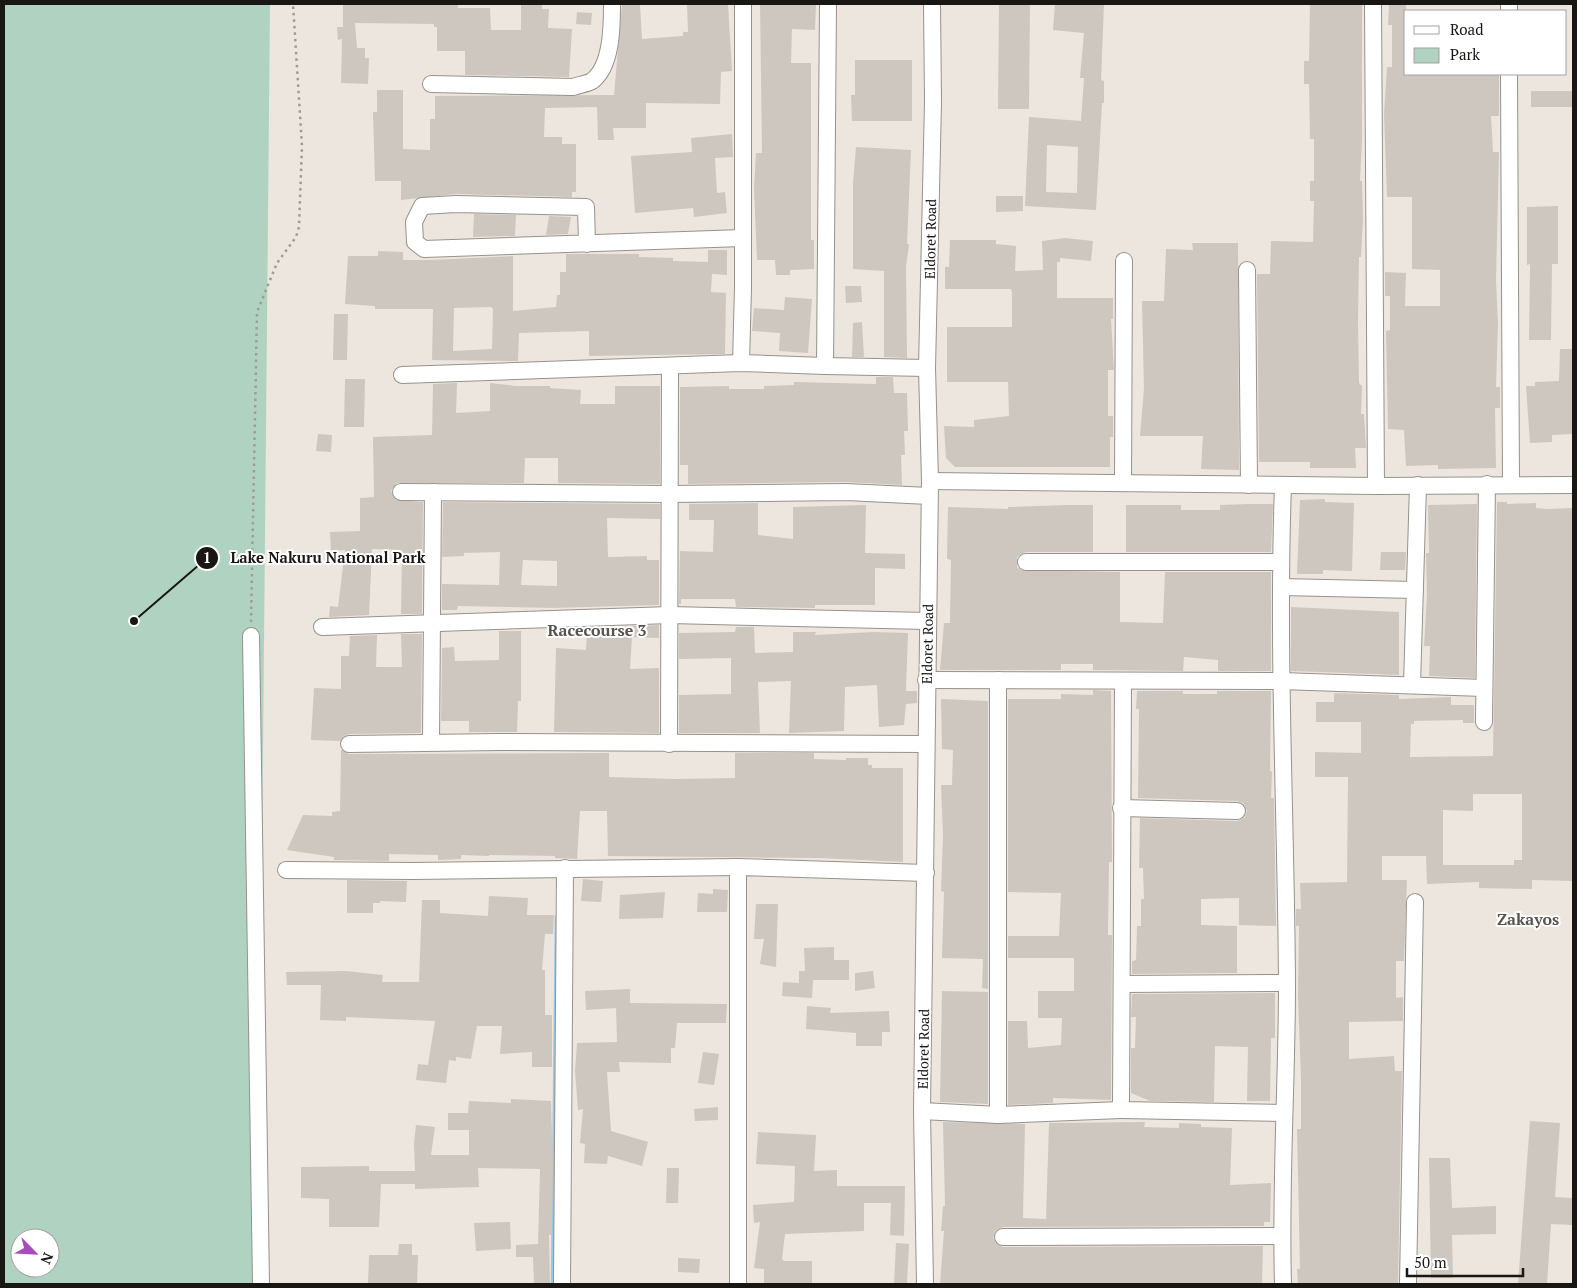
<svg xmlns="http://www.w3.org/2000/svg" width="1577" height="1288" font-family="'PT Serif',serif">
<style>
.green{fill:#b0d3c1;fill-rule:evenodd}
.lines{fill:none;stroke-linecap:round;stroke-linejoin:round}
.stream{stroke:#94c8e9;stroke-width:4.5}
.building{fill:#cdc7c0;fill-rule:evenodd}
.minor-casing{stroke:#97928b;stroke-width:18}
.path{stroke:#9f9b95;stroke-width:2.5;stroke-dasharray:2.5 4;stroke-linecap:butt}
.minor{stroke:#fff;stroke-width:16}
.labels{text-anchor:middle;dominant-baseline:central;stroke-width:4;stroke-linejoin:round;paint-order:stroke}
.street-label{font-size:14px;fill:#191714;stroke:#fff}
.quarter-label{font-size:16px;font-weight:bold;fill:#58534d;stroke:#fff}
.leader{fill:none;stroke:#191714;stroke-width:2}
.callout-dot{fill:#191714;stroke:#fff;stroke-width:2}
.mark-label{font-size:15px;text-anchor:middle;font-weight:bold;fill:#fff}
.callout-label{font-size:15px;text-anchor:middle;font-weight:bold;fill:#191714;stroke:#fff;stroke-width:4;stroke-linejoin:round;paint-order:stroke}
</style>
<rect width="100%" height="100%" fill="#ece6df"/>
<path class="green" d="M 4,4 L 270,4 L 258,1284 L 4,1284 ZM 20,1238 L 50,1238 L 50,1268 L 20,1268 Z"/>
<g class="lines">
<polyline class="stream" points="553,1284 557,917"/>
</g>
<g class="building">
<polygon points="343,4 458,4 458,8 490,8 491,30 521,30 521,4 542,4 542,9 549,9 548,28 572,29 569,77 465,75 465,51 437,51 437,27 434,27 434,24 355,23 357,48 365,48 365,58 369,58 368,84 341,83 342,39 338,40 337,27 343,27"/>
<polygon points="622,4 640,4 642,39 683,36 683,32 688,32 687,4 728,4 732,71 721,72 720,104 646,103 646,128 613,128 614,140 598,140 597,107 545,108 544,137 562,137 562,144 576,144 576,192 572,192 572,197 456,194 401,200 401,181 375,181 373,112 377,112 377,90 403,90 403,149 430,150 430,119 435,119 435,96 614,95"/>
<polygon points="760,4 816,4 815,30 792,29 791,63 811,63 811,240 814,240 814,269 790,270 790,275 776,275 775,260 757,260 754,189 756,153 762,153"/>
<polygon points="999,4 1030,4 1029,109 998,109"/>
<path d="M 1055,4 L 1104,4 L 1101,80 L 1104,81 L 1104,103 L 1102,103 L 1096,210 L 1025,206 L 1029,117 L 1081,121 L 1084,78 L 1080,78 L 1084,33 L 1053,30 ZM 1047,145 L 1078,147 L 1077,193 L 1046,192 Z"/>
<polygon points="1389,4 1406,4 1406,74 1499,74 1499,116 1491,116 1493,152 1499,152 1496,280 1498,323 1496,387 1500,387 1500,408 1495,408 1496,468 1438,469 1438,465 1406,466 1404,430 1388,429 1386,331 1390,330 1390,296 1385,296 1385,272 1406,273 1405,306 1440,306 1440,270 1412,269 1412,197 1387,197 1384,114 1387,67 1392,67 1392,25 1388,25"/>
<polygon points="1310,5 1362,5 1362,139 1360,181 1362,181 1363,219 1361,257 1359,257 1358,321 1359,383 1362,386 1361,414 1364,414 1366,448 1355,448 1356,468 1310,468 1310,462 1259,462 1257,274 1270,274 1271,241 1313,242 1314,201 1310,201 1310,181 1314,181 1314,139 1310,139 1309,84 1304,84 1304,61 1309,61"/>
<polygon points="577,12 592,13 591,25 576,24"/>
<polygon points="855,60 912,60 912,121 852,121 851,95 855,95"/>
<rect x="1531" y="91" width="42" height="16"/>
<polygon points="732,134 733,157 715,158 717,193 725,192 727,213 694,217 693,208 635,213 631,156 692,152 691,138"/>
<polygon points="856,147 911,150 907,244 909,244 906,267 907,358 884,357 884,271 853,269 853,183"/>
<polygon points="996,196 1023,196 1023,211 996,212"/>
<polygon points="1558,206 1558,264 1552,264 1551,340 1529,340 1530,264 1527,265 1527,207"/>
<polygon points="474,214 516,215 515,236 473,237"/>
<polygon points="549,216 571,217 568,234 546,235"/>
<polygon points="1065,238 1093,241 1091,261 1060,258 1060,262 1057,262 1057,298 1113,298 1113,319 1111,319 1114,370 1108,370 1108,416 1113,416 1113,437 1110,437 1110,467 955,467 946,458 944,426 974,427 974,420 1009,416 1008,382 947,382 947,327 1012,327 1012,292 1011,289 945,289 945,267 949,267 950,240 996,240 996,244 1016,246 1015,271 1043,270 1042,241"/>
<polygon points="1192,243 1238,243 1239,470 1201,469 1203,436 1140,436 1144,388 1142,301 1164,301 1166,249 1193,250"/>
<path d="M 708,250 L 727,250 L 727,275 L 712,274 L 711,292 L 726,293 L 725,354 L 589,356 L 589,331 L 519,333 L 518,361 L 432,360 L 433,309 L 375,309 L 375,306 L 345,304 L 348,256 L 378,256 L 378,251 L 403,252 L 403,260 L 431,260 L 513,256 L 513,311 L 556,307 L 557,295 L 560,295 L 560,272 L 566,272 L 566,254 L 639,254 L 639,257 L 673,258 L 673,261 L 708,262 ZM 491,307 L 493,309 L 492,349 L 453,351 L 454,308 Z"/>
<polygon points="845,286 861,286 862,302 846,303"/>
<polygon points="785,297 812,299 808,353 779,351 780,333 752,331 754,308 784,310"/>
<polygon points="334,314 348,314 347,360 333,360"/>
<polygon points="862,322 864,357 852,357 853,323"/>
<polygon points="1560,349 1573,349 1573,434 1552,435 1552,442 1530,443 1526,386 1535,386 1535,382 1559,381"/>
<polygon points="876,377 893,377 894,393 907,393 908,431 904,431 905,455 901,455 902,485 846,482 688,484 688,465 680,465 680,387 729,386 729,389 764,389 764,386 794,385 794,382 876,384"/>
<polygon points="345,379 365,379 364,427 344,427"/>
<polygon points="457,383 456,413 490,411 490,383 516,386 550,386 550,388 581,390 580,404 615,404 615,386 660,386 660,484 558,483 558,458 525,458 524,483 397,483 391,491 396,500 423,502 422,614 401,614 402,550 372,549 369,615 329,617 330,606 338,607 345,550 331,551 330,532 360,531 360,498 374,497 373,437 432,435 433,384"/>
<polygon points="318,434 332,435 331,452 316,451"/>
<polygon points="1325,499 1325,502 1354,503 1352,571 1323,570 1323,574 1297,574 1300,500"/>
<path d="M 443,502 L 660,504 L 660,519 L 607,518 L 608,557 L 647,556 L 647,560 L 659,560 L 659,605 L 552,608 L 458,606 L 457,610 L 442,610 L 442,584 L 499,585 L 500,552 L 464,553 L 464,556 L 442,557 ZM 523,560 L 557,561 L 557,586 L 521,585 Z"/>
<path d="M 1497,502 L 1507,502 L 1507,504 L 1536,503 L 1536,508 L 1547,509 L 1573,508 L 1573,881 L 1532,880 L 1532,889 L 1479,888 L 1479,882 L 1427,884 L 1426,856 L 1382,856 L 1382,880 L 1407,880 L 1404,961 L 1396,961 L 1396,998 L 1403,997 L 1403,1021 L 1349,1022 L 1349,1059 L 1394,1056 L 1395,1071 L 1402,1071 L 1398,1284 L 1298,1284 L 1297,1269 L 1300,1269 L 1297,1129 L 1301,1129 L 1301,1079 L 1298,997 L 1299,926 L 1296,926 L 1296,909 L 1301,909 L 1300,883 L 1347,882 L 1348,777 L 1315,777 L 1315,752 L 1361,753 L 1361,722 L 1316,722 L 1316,702 L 1334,702 L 1334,693 L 1399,695 L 1399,699 L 1451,697 L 1451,705 L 1474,705 L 1474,723 L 1463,723 L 1463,720 L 1414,721 L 1414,724 L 1411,724 L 1410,757 L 1493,756 ZM 1473,794 L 1522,794 L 1522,860 L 1514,860 L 1514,865 L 1443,865 L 1443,810 L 1473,811 Z"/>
<polygon points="758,503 758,535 793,539 793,507 866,505 865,553 905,554 905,569 875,568 875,605 815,605 815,608 736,607 735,599 681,599 681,604 679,604 680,551 713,552 714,520 689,520 689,504"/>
<polygon points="1250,504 1273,504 1271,552 1126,552 1126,505 1181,505 1181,510 1220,510 1220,505"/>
<polygon points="1477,504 1475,678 1429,676 1430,646 1424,646 1427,594 1426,553 1429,553 1428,505"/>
<polygon points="1067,505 1093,505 1093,552 1026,552 1017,557 1017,567 1021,570 1120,572 1120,622 1163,623 1165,572 1271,572 1271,671 1218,671 1218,660 1184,657 1183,671 1093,670 1093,664 1061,664 1061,670 940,670 944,623 950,623 951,560 947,559 948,507 1008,509 1008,507"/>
<polygon points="1381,552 1406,552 1405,570 1380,570"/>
<polygon points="1291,607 1399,612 1399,675 1291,671"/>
<polygon points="659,625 659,638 632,637 630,669 659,668 659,733 554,732 556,648 586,650 587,632 611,633 611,627"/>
<polygon points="736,627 754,627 755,653 757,653 793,652 793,632 816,632 815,635 874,632 908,633 906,691 917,691 917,703 906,704 904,725 879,727 877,685 845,687 844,731 789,733 791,681 758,682 760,733 679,733 679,695 731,694 731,658 679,659 679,633 735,632"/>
<polygon points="499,631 521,631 521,701 518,701 517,732 469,732 469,721 441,721 442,648 454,647 455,661 499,660"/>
<polygon points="401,634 422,634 421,733 349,734 344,736 340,741 311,740 314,688 341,689 341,656 349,656 350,636 377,635 376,667 402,667"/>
<polygon points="1093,690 1111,691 1112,862 1109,862 1108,935 1112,935 1111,1100 1053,1098 1053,1103 1008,1105 1008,1021 1027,1021 1028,1048 1061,1045 1062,1018 1038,1018 1038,991 1074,991 1074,958 1008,958 1008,936 1059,936 1061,893 1008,892 1008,699 1061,699 1061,694 1093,695"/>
<polygon points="1137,691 1183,691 1183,694 1217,694 1217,691 1271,691 1270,771 1272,772 1271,798 1274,798 1276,926 1239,925 1239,898 1201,899 1201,925 1237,926 1237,973 1132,974 1132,961 1136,960 1137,926 1141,926 1141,899 1144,899 1143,868 1139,868 1140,818 1237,821 1245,817 1247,811 1243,803 1237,801 1138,798 1139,709 1136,709"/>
<polygon points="941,699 988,701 988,989 982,988 983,959 942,958 944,892 941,891 943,836 941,785 952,785 953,750 942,749"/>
<polygon points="341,750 349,754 609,753 609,777 675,779 735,778 735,753 814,753 814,759 846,760 846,758 868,758 868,765 872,765 872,768 903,768 903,862 821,858 608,856 607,811 580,811 577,859 555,858 555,856 489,855 489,856 461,855 461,859 438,860 438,855 389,854 389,861 334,860 334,857 287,850 303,815 332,816 332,812 340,811"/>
<polygon points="583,879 603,881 601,902 581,901"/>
<polygon points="347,880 407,881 406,902 380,901 380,903 373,903 373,913 347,913"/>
<polygon points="713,889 728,890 727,912 697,912 698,893 713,894"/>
<polygon points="665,892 663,918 619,919 620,895"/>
<polygon points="489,896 528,898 527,915 554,915 553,934 545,934 542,970 545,970 545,1015 552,1015 552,1067 532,1067 532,1052 500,1054 502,1026 477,1026 471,1059 456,1057 456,1061 449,1060 446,1083 416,1080 418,1064 428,1065 435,1021 346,1017 346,1021 320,1020 321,985 287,985 286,972 346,971 383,975 382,982 419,982 422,900 440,900 440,913 488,916"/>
<polygon points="756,904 778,904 776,967 760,964 764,939 754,939"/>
<polygon points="834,947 834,960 849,960 849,980 813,980 812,998 782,996 783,982 799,983 799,971 805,971 804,948"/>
<polygon points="873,971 875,988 855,991 855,973"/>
<polygon points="630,989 630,1003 727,1004 726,1023 677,1023 675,1048 671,1048 671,1063 619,1062 620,1072 607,1072 611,1131 648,1142 642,1166 608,1156 607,1164 584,1163 585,1144 580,1143 583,1109 578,1110 575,1071 577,1043 617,1042 616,1008 586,1010 585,991"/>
<polygon points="942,991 988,992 988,1104 940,1102"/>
<polygon points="1275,993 1275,1038 1271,1038 1270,1101 1247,1101 1248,1047 1215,1046 1214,1102 1150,1101 1131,1093 1131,1048 1135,1048 1136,1017 1131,1017 1132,994"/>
<polygon points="807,1006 831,1008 830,1013 889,1011 890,1032 882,1032 882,1046 856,1046 856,1033 806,1029"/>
<polygon points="703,1052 719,1054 714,1085 698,1083"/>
<polygon points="511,1099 551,1101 553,1168 552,1235 549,1235 550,1284 534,1284 533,1257 516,1257 516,1245 538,1244 540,1169 478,1168 479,1187 415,1189 415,1184 381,1184 379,1227 329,1227 329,1199 301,1198 301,1167 369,1166 369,1171 415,1171 414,1143 416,1125 435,1127 431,1155 469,1155 469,1130 448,1130 448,1113 468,1113 469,1101 511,1103"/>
<polygon points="718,1107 718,1120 695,1121 694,1109"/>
<polygon points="1530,1121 1560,1123 1555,1197 1573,1198 1573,1225 1551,1224 1547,1284 1518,1284"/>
<polygon points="943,1122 1025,1124 1023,1218 1046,1219 1049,1123 1145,1122 1144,1127 1179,1128 1179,1123 1201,1124 1201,1127 1232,1128 1230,1185 1271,1183 1270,1222 1264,1222 1264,1226 1003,1227 995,1232 993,1238 998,1245 1003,1247 1263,1246 1262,1284 940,1284 944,1231 941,1231 943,1206 945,1206"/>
<polygon points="758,1132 816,1135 814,1171 837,1170 837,1186 905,1186 904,1236 890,1235 891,1203 864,1203 864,1231 785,1234 782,1259 784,1261 812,1261 812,1284 764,1284 764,1269 754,1268 760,1222 754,1223 753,1205 794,1202 795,1166 756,1164"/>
<polygon points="1429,1158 1450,1158 1452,1208 1496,1206 1496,1234 1452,1235 1453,1278 1431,1278"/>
<polygon points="667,1168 679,1168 678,1203 666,1203"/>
<polygon points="510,1222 511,1249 476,1251 474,1223"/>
<polygon points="896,1243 909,1244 907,1284 894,1284"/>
<polygon points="399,1244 412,1244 412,1255 418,1255 417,1284 368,1284 369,1255 398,1255"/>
<polygon points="678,1258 700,1259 699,1273 678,1272"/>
</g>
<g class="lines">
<defs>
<g id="minor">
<polyline points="828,4 825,366 927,368"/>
<polyline points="1373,4 1376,486"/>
<polyline points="1509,4 1509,11"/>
<polyline points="1509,74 1511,485"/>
<path d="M 431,84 L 573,87 C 578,85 587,84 592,81 C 612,66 612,26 612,4"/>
<polyline points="587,244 586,207 456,204 422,206 414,222 415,242 424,249 743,238"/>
<polyline points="1247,270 1249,485"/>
<polyline points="741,363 743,287 743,4"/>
<polyline points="402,375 741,363 825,366"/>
<polyline points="930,481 1376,486 1573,485"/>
<polyline points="1123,482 1124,261"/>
<polyline points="401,492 669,494 846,492 929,496"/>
<polyline points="1026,562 1281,562"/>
<polyline points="1281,587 1415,590"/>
<polyline points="322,627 670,615 927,621"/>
<polyline points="251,636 261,1284"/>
<polyline points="926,680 1281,681 1484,688"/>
<polyline points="998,680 998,1115"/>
<polyline points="1123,682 1121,1110 1284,1113"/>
<polyline points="1412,685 1418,485"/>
<polyline points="1484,722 1487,484"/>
<polyline points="431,742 433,492"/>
<polyline points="349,744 499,742 925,744"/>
<polyline points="669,744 670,366"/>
<polyline points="1121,808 1237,811"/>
<polyline points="286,870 413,871 738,867"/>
<polyline points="1123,984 1287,983"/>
<polyline points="922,1111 998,1115 1121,1110"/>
<polyline points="1003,1237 1282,1236"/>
<polyline points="562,1284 565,868"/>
<polyline points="738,1284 738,867 926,873"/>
<polyline points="925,1284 922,1111 930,481 927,368 933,102 932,4"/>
<path d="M 1283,1284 C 1280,1184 1287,1083 1287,983 C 1286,817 1277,651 1283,485"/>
<polyline points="1408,1284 1415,902"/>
</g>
</defs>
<use href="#minor" class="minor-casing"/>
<polyline class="path" points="251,622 257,312 277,263 296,237 299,227 302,146 293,4"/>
<use href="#minor" class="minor"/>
</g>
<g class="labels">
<g class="street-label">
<text transform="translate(930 239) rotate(-89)">Eldoret Road</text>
<text transform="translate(927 644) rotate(-89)">Eldoret Road</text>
<text transform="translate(923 1049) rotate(-89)">Eldoret Road</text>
</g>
<g class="quarter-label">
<text x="597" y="630">Racecourse 3</text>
<text x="1528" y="919">Zakayos</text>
</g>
</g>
<path class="leader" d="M134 621L207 558"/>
<g class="callout-dot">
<circle cx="134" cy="621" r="5"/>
<circle cx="207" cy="558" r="12"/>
</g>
<g class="mark-label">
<text x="207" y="563">1</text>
</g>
<g class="callout-label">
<text x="328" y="563">Lake Nakuru National Park</text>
</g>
<rect width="1577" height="1288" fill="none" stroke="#191714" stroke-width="10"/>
<rect x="1404" y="10" width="162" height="65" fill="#ffffff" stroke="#a3a2a1"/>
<rect x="1414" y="26" width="25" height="8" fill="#ffffff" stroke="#a3a2a1"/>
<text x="1450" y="35" font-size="15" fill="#191714">Road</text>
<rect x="1414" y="48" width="25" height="15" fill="#b0d3c1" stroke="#a3a2a1"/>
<text x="1450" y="60" font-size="15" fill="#191714">Park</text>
<g transform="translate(35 1253) rotate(114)"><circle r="24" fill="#ffffff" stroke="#a3a2a1"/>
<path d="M0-4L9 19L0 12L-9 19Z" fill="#a54ebb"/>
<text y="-8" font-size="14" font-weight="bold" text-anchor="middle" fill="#191714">N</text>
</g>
<path d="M1407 1268v8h116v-8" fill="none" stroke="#191714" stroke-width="2.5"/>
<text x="1414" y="1268" font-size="15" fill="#191714" stroke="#ffffff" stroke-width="4" paint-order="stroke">50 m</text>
</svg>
